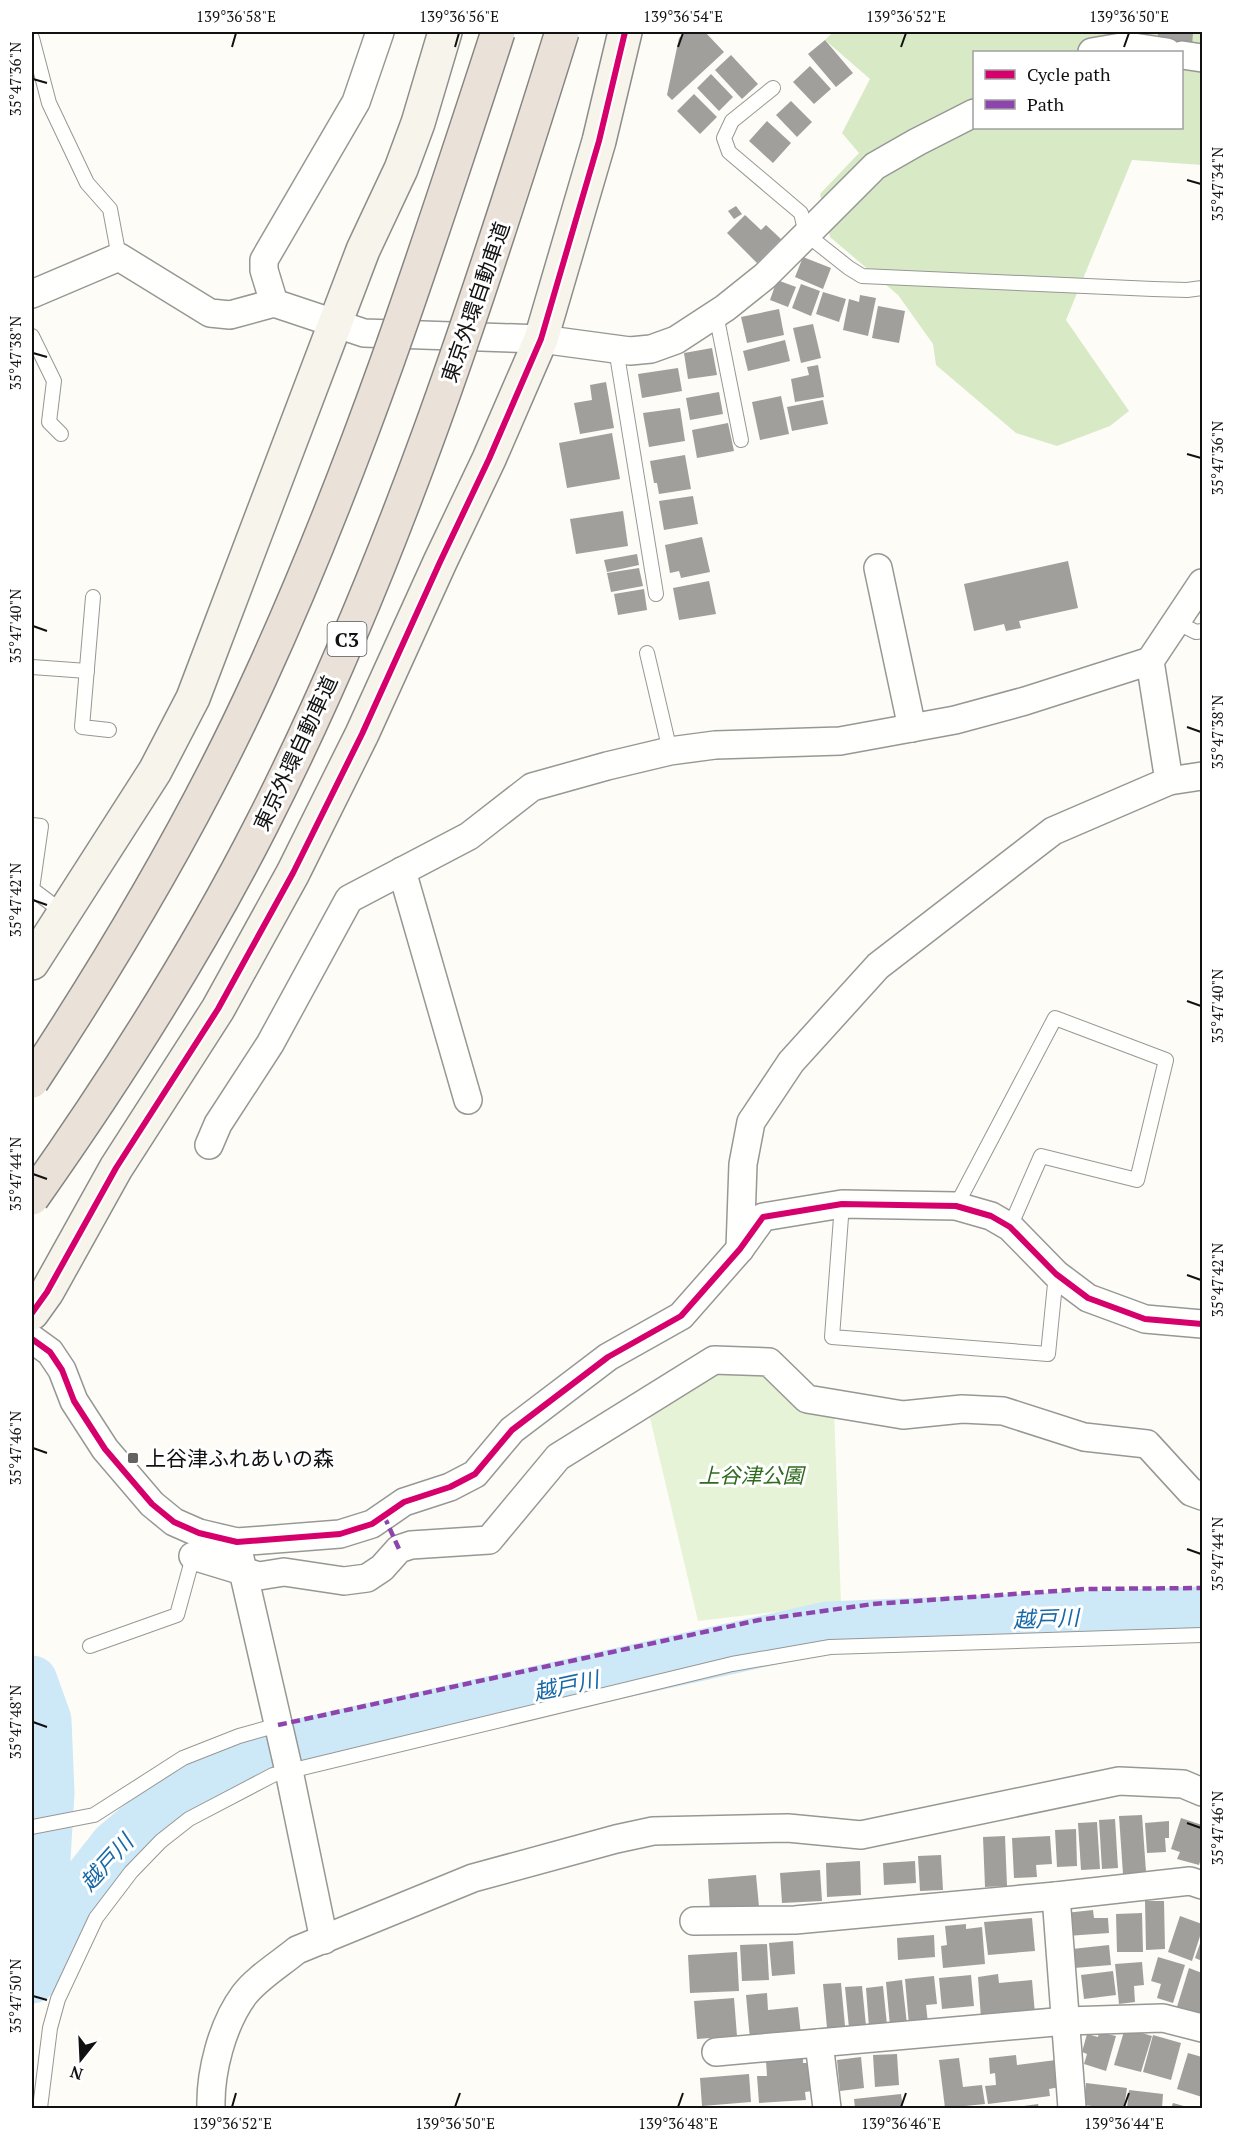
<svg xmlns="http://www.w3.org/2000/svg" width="1234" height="2140" font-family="'PT Serif','Noto Sans JP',serif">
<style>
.green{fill:#e7f3d7}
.forest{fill:#d8eac5;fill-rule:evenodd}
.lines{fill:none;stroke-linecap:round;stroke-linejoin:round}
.river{stroke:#cde8f7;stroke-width:51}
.building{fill:#a19f9c}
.lane-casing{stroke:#979795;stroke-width:16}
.street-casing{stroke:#979795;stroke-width:30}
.secondary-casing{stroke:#8e8d8b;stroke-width:36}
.lane{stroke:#fffffe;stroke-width:14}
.street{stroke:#fffffe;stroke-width:27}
.secondary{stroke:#f6f4eb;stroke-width:33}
.highway-bridge-casing{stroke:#858482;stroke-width:36;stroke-linecap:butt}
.highway-bridge{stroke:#eae1d8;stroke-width:33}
.quiet{stroke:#8e44ad;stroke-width:4.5;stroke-dasharray:9 4.5;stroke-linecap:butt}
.cycleway-casing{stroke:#fff;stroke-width:10}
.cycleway{stroke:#d6006c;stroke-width:6}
.ticks{fill:none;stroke:#111;stroke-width:2}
.poi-dot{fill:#646362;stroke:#fff;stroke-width:2}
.labels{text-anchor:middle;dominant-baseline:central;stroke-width:6;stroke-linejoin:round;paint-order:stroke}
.shield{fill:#fff;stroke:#585858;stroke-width:1.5}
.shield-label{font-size:20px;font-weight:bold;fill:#111}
.street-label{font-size:21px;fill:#111;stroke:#fff}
.poi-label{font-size:21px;fill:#111;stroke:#fff;text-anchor:start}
.park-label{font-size:21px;font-style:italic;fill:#2f6b1f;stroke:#fff}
.water-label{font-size:22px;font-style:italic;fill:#1768a6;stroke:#fff}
.neatline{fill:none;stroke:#111;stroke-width:2}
.ticks-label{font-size:15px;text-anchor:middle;fill:#111}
</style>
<rect width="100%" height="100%" fill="#fdfcf7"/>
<polygon class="green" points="702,1372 768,1373 834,1409 841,1604 698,1621 650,1418"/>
<path class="forest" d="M 833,32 L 1202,32 L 1202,165 L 1132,160 L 1066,320 L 1129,411 L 1110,426 L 1057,446 L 1016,433 L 936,365 L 933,344 L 898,295 L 830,237 L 820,194 L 859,153 L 842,133 L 870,79 L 825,40 ZM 974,52 L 1182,52 L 1182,128 L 974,128 Z"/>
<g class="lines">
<g class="river">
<polyline points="32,1681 46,1720 49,1793 43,1891 33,1950"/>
<polyline points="32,1978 78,1893 115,1846 179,1792 261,1757 309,1742 828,1627 1202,1612"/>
</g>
</g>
<g class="building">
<polygon points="686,32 705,32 724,52 672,100 667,95 679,38"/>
<polygon points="1158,32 1193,32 1192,47 1158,45"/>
<polygon points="825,40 853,73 836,87 808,54"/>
<polygon points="731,55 758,84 742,99 715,70"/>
<polygon points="810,66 831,89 814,104 793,82"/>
<polygon points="711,74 733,97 719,111 697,88"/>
<polygon points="694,94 717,117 700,134 677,111"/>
<polygon points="791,101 812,122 797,137 776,115"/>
<polygon points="767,121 791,143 773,163 749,141"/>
<polygon points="736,206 742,214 734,219 728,211"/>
<polygon points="745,215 761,230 766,225 781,239 757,263 727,233"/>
<polygon points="803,257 831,268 823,289 795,277"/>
<polygon points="777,280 796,287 788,307 770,300"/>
<polygon points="801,284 820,291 811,316 792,308"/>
<polygon points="823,292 846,299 839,322 816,314"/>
<polygon points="860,295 876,298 868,336 843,330 849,299 859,302"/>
<polygon points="878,306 905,311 899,343 872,338"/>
<polygon points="779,309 784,335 747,343 741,317"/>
<polygon points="813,324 821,358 801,363 793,328"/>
<polygon points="785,340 790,361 748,371 743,351"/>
<polygon points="712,348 717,375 688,379 684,353"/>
<polygon points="818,365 824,397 795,402 791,379 809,375 807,367"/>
<polygon points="678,368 682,391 642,398 638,374"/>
<polygon points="606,382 614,428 580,434 574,403 592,400 590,385"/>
<polygon points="719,392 723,414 690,420 686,398"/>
<polygon points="781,396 789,434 760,440 752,402"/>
<polygon points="823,400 828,424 792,431 787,407"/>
<polygon points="680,408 685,441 649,447 643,413"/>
<polygon points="728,423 734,451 697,458 692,430"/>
<polygon points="612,433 620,479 567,488 559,443"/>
<polygon points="685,455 691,489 659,494 657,483 654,483 650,461"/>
<polygon points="693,496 698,524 664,530 659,501"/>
<polygon points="623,511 628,546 576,554 570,519"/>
<polygon points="702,537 710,572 681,578 679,571 670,573 665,545"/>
<polygon points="637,554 639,565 607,572 604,560"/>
<polygon points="1068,561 1078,608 1019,621 1021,628 1006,631 1004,624 974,631 964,584"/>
<polygon points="639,568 643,586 611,592 607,573"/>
<polygon points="709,581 716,614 679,620 673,588"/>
<polygon points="644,589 647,610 618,615 614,594"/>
<polygon points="1142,1815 1146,1872 1123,1874 1119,1816"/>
<polygon points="1181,1818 1202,1825 1202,1855 1199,1865 1177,1859 1180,1852 1171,1849"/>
<polygon points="1115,1819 1118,1868 1102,1869 1099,1820"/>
<polygon points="1169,1821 1169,1838 1165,1838 1166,1852 1147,1853 1145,1823"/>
<polygon points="1097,1822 1100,1869 1081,1870 1078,1823"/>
<polygon points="1076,1829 1077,1866 1057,1867 1055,1830"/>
<polygon points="1005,1836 1007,1886 985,1887 983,1837"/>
<polygon points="1050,1836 1052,1864 1036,1865 1037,1877 1014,1878 1012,1838"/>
<polygon points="941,1855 943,1890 920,1891 918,1856"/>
<polygon points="860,1861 861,1895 827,1897 826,1863"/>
<polygon points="915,1861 916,1883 884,1885 883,1863"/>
<polygon points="820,1870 822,1901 782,1903 780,1873"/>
<polygon points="756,1875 759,1907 710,1911 708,1879"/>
<polygon points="1145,1901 1164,1901 1165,1949 1146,1950"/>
<polygon points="1093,1910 1094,1918 1108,1918 1109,1933 1067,1936 1065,1913"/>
<polygon points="1142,1913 1143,1952 1117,1952 1116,1914"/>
<polygon points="1180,1916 1202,1924 1202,1930 1192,1961 1168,1952"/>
<polygon points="1032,1918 1035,1951 988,1955 984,1922"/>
<polygon points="966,1924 966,1929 982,1927 985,1964 943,1968 941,1946 947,1945 945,1926"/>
<polygon points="934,1935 935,1957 898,1960 897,1938"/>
<polygon points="1202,1938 1202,1961 1195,1958"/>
<polygon points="793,1941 795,1974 772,1976 769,1943"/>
<polygon points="767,1944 769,1980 742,1981 740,1945"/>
<polygon points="1109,1945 1111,1965 1074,1968 1072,1949"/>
<polygon points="737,1952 739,1991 690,1993 688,1955"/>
<polygon points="1158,1957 1185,1965 1173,2003 1157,1998 1161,1984 1151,1981"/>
<polygon points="1142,1962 1144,1985 1134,1986 1135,2002 1119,2004 1115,1964"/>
<polygon points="1189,1968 1202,1973 1202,2007 1199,2017 1176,2010"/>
<polygon points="1113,1971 1116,1995 1084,1999 1081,1975"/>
<polygon points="998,1974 999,1983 1032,1980 1035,2014 981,2018 978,1977"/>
<polygon points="971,1975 974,2006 942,2009 939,1978"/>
<polygon points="934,1976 937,2004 926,2005 928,2023 909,2025 905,1979"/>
<polygon points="902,1980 907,2024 890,2026 886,1982"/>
<polygon points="841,1983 845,2026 827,2028 823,1984"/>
<polygon points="862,1986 866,2026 849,2028 845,1987"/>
<polygon points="883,1986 887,2025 869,2027 866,1988"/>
<polygon points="767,1993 768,2010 798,2007 801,2035 750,2039 746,1995"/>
<polygon points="734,1998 737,2036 697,2039 694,2001"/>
<polygon points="1125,2028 1152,2036 1141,2072 1114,2065"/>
<polygon points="1099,2032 1116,2036 1106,2071 1084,2064 1087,2054 1082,2052 1087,2034 1098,2037"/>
<polygon points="1153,2035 1181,2043 1171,2080 1143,2072"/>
<polygon points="1188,2053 1202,2057 1202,2097 1177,2089"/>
<polygon points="897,2054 899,2085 875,2087 873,2055"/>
<polygon points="1016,2055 1017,2065 1056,2060 1060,2087 1049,2089 1050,2096 988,2104 985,2086 996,2085 995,2073 990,2074 989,2058"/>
<polygon points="861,2057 864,2088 840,2091 837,2060"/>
<polygon points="803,2058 803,2063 811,2063 813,2091 805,2092 806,2100 759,2103 757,2076 767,2076 766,2061"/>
<polygon points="959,2058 963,2087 982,2085 985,2104 945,2108 939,2060"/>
<polygon points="749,2074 751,2102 702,2106 700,2078"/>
<polygon points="1086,2083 1127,2088 1124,2108 1099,2108 1099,2107 1084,2105"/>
<polygon points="1129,2090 1163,2094 1162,2108 1127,2108"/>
<polygon points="901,2094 903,2108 855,2108 854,2099"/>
<polygon points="1173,2103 1191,2108 1171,2108"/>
<polygon points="1038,2104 1039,2108 1017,2108 1017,2107"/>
</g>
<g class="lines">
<defs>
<g id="lane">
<polyline points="32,38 49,103 87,183 110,209 119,257"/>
<polyline points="773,88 732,121 724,138 729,152 801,213 806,234 849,268 862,276 1153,289 1187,290 1202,288"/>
<polyline points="716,314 741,440"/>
<polyline points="32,336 54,381 49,422 61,434"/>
<polyline points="616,349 656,594"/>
<polyline points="93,597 82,727 109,730"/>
<polyline points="1176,622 1196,632 1202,631"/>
<polyline points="647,653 670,751"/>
<polyline points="32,667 87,671"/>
<polyline points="32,825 41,826 32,889 65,914"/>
<polyline points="842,1204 832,1337 1048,1354 1056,1274"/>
<polyline points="956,1206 1055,1018 1166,1060 1137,1180 1041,1156 1010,1227"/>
<polyline points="90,1646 177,1615 194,1553"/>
<polyline points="32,1827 94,1815 183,1758 239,1736 278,1725"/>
<polyline points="40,2108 50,2028 58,1999 96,1918 131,1872 161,1841 189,1819 273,1775 732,1664 830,1647 1202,1635"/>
</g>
<g id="street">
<polyline points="1092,52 1127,46 1167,52"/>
<polyline points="1182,55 1202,58"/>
<polyline points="32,294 119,257 210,313 230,315 274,303 364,333 541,339 630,351 651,349 676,340 725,308 765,276 875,166 917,142 974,113"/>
<polyline points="274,303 264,270 264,260 356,102 380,32"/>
<polyline points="878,568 912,728"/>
<polyline points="1169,781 1150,661 1202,583"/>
<polyline points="402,871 468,1100"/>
<polyline points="209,1145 218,1124 270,1044 349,899 469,836 532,787 607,766 670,751 715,745 840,741 955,720 1025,701 1150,661"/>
<polyline points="740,1249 743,1164 751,1122 791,1062 878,966 1053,831 1169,781 1202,776"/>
<polyline points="32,1339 50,1352 62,1370 74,1401 105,1449 152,1504 174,1522 199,1533 237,1542 340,1534 372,1524 404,1502 450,1487 475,1474 512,1430 608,1357 681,1316 740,1249 763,1217 842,1204 956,1206 991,1216 1010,1227 1056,1274 1088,1298 1145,1319 1202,1324"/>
<polyline points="193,1556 259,1576 284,1572 344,1581 367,1578 382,1568 399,1549 411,1545 489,1540 558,1457 714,1360 769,1362 807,1399 903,1415 962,1409 1003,1411 1084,1437 1147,1444 1191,1492 1202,1496"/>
<polyline points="240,1558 289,1771 324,1940"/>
<polyline points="1056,1896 1072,2108"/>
<polyline points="694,1921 795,1920 1056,1896 1190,1881 1202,1885"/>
<polyline points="819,2043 827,2108"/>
<polyline points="716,2052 1066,2021 1163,2018 1202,2028"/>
<path d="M 211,2108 C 210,2072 222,2025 244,1995 C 257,1978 280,1964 297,1950 L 473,1878 L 616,1839 L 653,1831 L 788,1828 L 861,1835 L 1119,1781 L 1183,1784 L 1202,1792"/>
</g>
<g id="secondary">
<polyline points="32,963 155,771 193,698 363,250 401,169 418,123 445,32"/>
<polyline points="32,1313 47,1292 116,1168 218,1009 293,873 362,734 440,562 489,459 541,339 599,141 625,32"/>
</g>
</defs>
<use href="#lane" class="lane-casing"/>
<use href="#street" class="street-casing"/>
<use href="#secondary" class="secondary-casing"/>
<use href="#lane" class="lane"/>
<use href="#street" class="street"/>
<use href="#secondary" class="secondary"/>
<defs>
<g id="highway-bridge">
<path d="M 32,1081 C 117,952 196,819 260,678 C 356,469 427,250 498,32"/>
<path d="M 32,1198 C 116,1079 196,954 262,824 C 391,571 478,302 562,32"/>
</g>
</defs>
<use href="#highway-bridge" class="highway-bridge-casing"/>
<use href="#highway-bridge" class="highway-bridge"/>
<g class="quiet">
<polyline points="384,1516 399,1549"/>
<polyline points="278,1725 759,1620 873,1604 1085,1589 1202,1588"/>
</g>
<defs>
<g id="cycleway">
<polyline points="32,1313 47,1292 116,1168 218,1009 293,873 362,734 440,562 489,459 541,339 599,141 625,32"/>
<polyline points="32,1339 50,1352 62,1370 74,1401 105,1449 152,1504 174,1522 199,1533 237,1542 340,1534 372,1524 404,1502 450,1487 475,1474 512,1430 608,1357 681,1316 740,1249 763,1217 842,1204 956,1206 991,1216 1010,1227 1056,1274 1088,1298 1145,1319 1202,1324"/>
</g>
</defs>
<use href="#cycleway" class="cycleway-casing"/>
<use href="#cycleway" class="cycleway"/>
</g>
<path class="ticks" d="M 232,47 L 236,33M 455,47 L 459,33M 678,47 L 683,33M 901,47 L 906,33M 1124,47 L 1129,33M 33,79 L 47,83M 1187,180 L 1201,184M 33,353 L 47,357M 1187,454 L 1201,458M 33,626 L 47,631M 1187,727 L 1201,732M 33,900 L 47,905M 1187,1001 L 1201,1006M 33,1174 L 47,1179M 1187,1275 L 1201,1280M 33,1448 L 47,1453M 1187,1549 L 1201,1554M 33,1722 L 47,1727M 1187,1823 L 1201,1828M 33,1996 L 47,2000M 232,2107 L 236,2093M 455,2107 L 460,2093M 678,2107 L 683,2093M 901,2107 L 906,2093M 1124,2107 L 1129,2093"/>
<rect class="poi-dot" x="127" y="1452" width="12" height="12" rx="3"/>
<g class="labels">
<rect class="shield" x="327.5" y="622" width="39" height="34" rx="4.5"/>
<g class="shield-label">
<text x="347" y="639">C3</text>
</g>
<g class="street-label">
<text transform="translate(475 302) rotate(-71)">東京外環自動車道</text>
<text transform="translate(295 753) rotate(-65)">東京外環自動車道</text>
</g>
<g class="poi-label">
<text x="145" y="1458">上谷津ふれあいの森</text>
</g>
<g class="park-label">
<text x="751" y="1475">上谷津公園</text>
</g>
<g class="water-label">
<text transform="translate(1046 1618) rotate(-2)">越戸川</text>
<text transform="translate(566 1685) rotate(-12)">越戸川</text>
<text transform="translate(106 1862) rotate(-48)">越戸川</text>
</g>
</g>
<rect width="1234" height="2140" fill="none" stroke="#ffffff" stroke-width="66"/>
<rect x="973" y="51" width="210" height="78" fill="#ffffff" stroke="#a0a0a0" stroke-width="1.5"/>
<rect x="985" y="70" width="30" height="9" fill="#d6006c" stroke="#a0a0a0" stroke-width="1.5"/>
<text x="1027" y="81" font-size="18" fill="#111111">Cycle path</text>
<rect x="985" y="100" width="30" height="9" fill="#8e44ad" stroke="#a0a0a0" stroke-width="1.5"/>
<text x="1027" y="111" font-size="18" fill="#111111">Path</text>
<g transform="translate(81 2059) rotate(198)" stroke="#ffffff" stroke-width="4.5" paint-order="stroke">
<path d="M0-4.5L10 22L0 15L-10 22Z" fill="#111111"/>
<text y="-9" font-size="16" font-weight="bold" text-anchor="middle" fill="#111111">N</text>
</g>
<rect x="33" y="33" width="1168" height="2074" class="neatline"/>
<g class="ticks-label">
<text x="236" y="22">139°36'58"E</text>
<text x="459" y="22">139°36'56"E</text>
<text x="683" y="22">139°36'54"E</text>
<text x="906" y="22">139°36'52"E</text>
<text x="1129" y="22">139°36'50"E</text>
<text transform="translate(16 79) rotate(-90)" y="5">35°47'36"N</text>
<text transform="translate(1218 184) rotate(-90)" y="5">35°47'34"N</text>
<text transform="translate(16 353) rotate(-90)" y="5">35°47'38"N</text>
<text transform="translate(1218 458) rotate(-90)" y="5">35°47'36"N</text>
<text transform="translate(16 626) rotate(-90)" y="5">35°47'40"N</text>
<text transform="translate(1218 732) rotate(-90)" y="5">35°47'38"N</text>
<text transform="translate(16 900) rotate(-90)" y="5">35°47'42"N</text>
<text transform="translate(1218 1006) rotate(-90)" y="5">35°47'40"N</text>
<text transform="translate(16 1174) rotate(-90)" y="5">35°47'44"N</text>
<text transform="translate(1218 1280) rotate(-90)" y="5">35°47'42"N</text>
<text transform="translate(16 1448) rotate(-90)" y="5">35°47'46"N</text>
<text transform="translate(1218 1554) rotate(-90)" y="5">35°47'44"N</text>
<text transform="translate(16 1722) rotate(-90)" y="5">35°47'48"N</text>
<text transform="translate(1218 1828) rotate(-90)" y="5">35°47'46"N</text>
<text transform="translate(16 1996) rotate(-90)" y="5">35°47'50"N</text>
<text x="232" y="2129">139°36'52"E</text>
<text x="455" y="2129">139°36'50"E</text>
<text x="678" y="2129">139°36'48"E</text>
<text x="901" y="2129">139°36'46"E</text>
<text x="1124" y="2129">139°36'44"E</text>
</g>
</svg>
